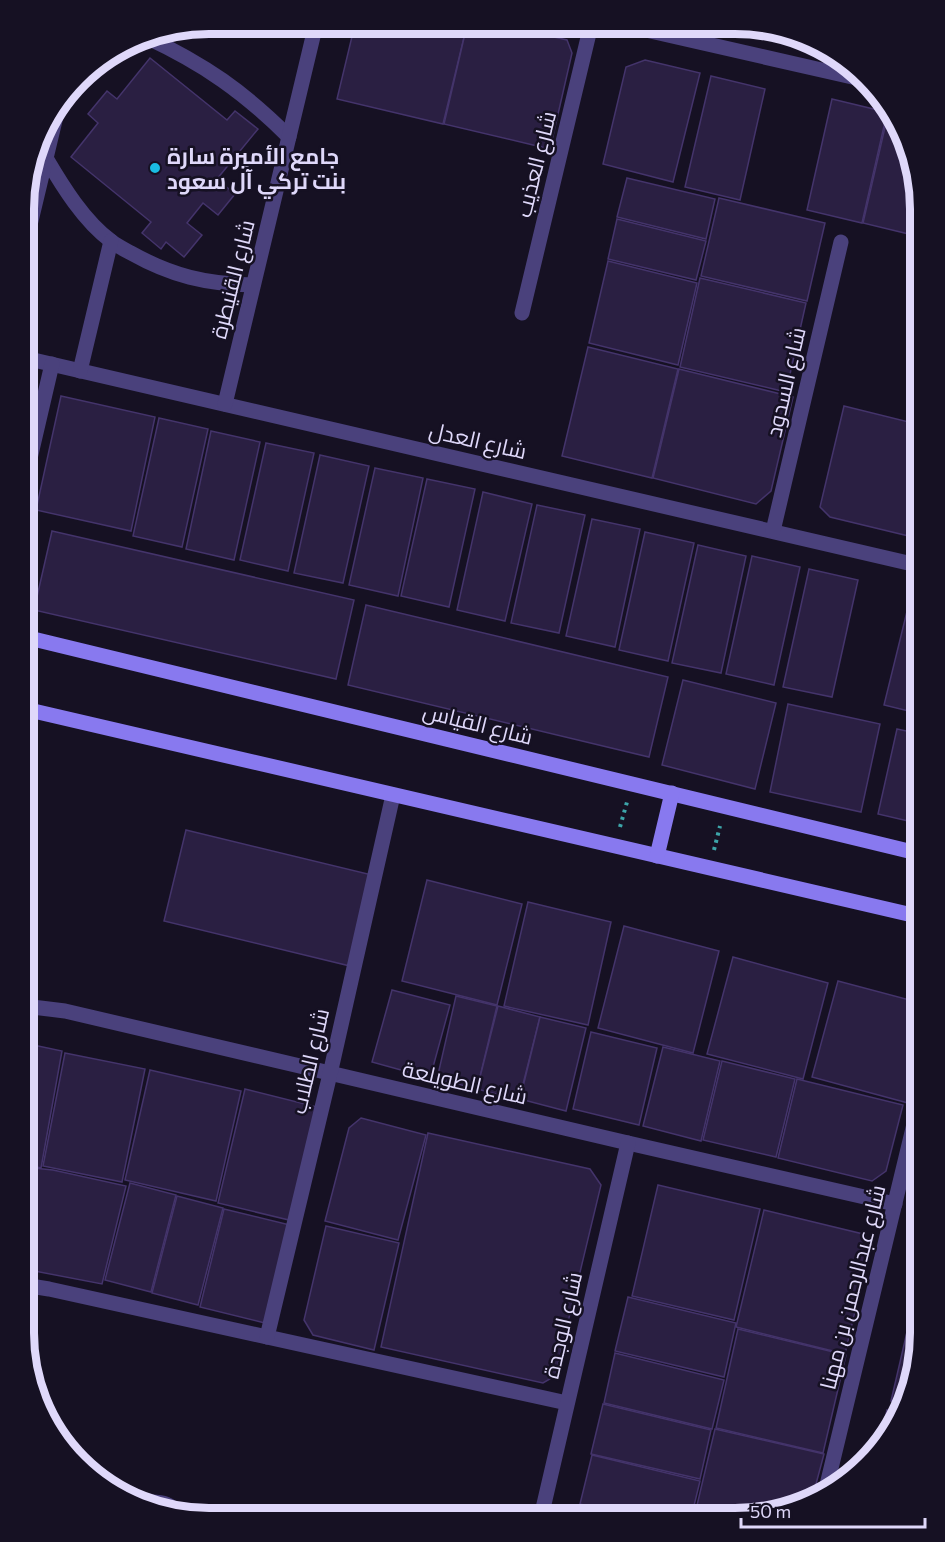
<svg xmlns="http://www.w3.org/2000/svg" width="945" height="1542" font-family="Commissioner,Cairo,sans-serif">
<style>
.building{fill:#2a1f42;stroke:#44346b;stroke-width:1.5}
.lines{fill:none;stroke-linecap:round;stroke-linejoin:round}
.path{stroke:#3da5a9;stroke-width:4;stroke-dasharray:3 4.5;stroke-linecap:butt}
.lane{stroke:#4a417c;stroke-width:15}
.street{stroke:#4a417c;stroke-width:15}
.secondary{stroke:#8879ef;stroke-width:15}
.poi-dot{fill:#1abce3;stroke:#161123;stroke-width:2}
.labels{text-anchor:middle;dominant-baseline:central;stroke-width:5;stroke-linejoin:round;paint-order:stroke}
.poi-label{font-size:22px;font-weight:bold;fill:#dfd8fa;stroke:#161123;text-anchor:start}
.street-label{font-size:22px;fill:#dfd8fa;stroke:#161123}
.rim{fill:none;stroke:#dfd8fa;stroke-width:8}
</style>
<rect width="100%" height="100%" fill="#161123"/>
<g class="building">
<polygon points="355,24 467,25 443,124 337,99"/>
<polygon points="467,25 502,25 567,40 572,53 550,149 444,124"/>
<polygon points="150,58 227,120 235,111 258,129 217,179 235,194 218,215 203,203 187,223 202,235 184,257 166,242 161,249 142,233 151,222 71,157 98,123 88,114 107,91 117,99"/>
<polygon points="645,60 700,73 673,182 603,164 626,67"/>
<polygon points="711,76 765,89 740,200 685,187"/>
<polygon points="832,99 886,112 887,113 862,223 807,210"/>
<polygon points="888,114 907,139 921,210 921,220 917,236 863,223"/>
<polygon points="627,178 715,199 706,239 617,217"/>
<polygon points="719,198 825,223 807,301 701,276"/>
<polygon points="617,219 706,241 696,280 608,259"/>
<polygon points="608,261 697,283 678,365 589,343"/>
<polygon points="700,278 806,303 786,392 680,367"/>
<polygon points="588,347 678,369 652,478 562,456"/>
<polygon points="679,369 793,397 771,491 756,504 653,478"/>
<polygon points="61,396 155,417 131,531 36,510"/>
<polygon points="844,406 921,425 921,539 830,517 820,507"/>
<polygon points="159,418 208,429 182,547 133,536"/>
<polygon points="211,431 260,442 234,560 186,549"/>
<polygon points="266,443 314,453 288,571 240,560"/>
<polygon points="320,455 369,466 343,583 294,573"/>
<polygon points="375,468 423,478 398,596 349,585"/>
<polygon points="427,479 475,489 449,607 401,596"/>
<polygon points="483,492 532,504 505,621 457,610"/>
<polygon points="537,505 585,515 559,633 511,623"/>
<polygon points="592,519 640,529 615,647 566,636"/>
<polygon points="52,531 354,600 336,679 34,610"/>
<polygon points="645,532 694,543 668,661 619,650"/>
<polygon points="698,545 746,556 721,673 672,663"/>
<polygon points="752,556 800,567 774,685 726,674"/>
<polygon points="809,569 858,580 832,697 783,687"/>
<polygon points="912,591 921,594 921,714 884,705"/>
<polygon points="366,605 668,677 649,757 348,685"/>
<polygon points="683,680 776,703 755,789 662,765"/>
<polygon points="788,704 880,724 861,812 770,792"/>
<polygon points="897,729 921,734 921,824 878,814"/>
<polygon points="186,830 372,875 350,966 164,921"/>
<polygon points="427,880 522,904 497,1005 402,981"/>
<polygon points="528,902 611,922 588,1025 504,1006"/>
<polygon points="624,926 719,951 693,1053 598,1028"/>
<polygon points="733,957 828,983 803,1079 707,1054"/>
<polygon points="838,981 921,1003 921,1056 908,1103 812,1077"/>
<polygon points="392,990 450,1005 430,1078 372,1062"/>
<polygon points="456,996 497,1006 477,1089 437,1079"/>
<polygon points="498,1006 540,1017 519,1100 477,1089"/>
<polygon points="540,1017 586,1028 566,1111 520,1099"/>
<polygon points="591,1032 657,1048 639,1125 573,1109"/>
<polygon points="24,1043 62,1051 41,1168 24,1164"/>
<polygon points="663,1047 720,1061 701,1141 643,1126"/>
<polygon points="65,1053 145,1069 122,1182 43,1166"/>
<polygon points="722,1061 795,1079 776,1157 703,1140"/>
<polygon points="150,1070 241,1091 216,1201 125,1180"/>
<polygon points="797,1079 903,1105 886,1171 872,1181 778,1158"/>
<polygon points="245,1089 317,1107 289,1220 218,1203"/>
<polygon points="361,1118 426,1135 398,1240 325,1221 349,1128"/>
<polygon points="428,1133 590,1169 601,1185 555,1376 543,1383 381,1347"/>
<polygon points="24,1167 53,1170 126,1186 102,1284 24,1269"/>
<polygon points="130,1183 176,1195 151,1292 105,1280"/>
<polygon points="658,1185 760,1209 734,1320 632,1296"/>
<polygon points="177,1196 223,1208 198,1305 152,1293"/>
<polygon points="224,1209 290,1225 265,1323 200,1307"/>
<polygon points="764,1210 863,1234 870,1247 845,1354 736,1327"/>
<polygon points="326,1226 399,1243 374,1350 313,1335 304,1320"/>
<polygon points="921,1262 921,1300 912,1298"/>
<polygon points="628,1297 736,1323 724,1377 615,1351"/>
<polygon points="913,1306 921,1308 921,1345 906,1405 891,1401"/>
<polygon points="738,1329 846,1355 823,1453 716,1428"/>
<polygon points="615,1353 724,1380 712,1429 604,1403"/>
<polygon points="603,1404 711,1430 700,1479 591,1454"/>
<polygon points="887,1410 901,1413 883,1445 878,1449"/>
<polygon points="715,1429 824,1454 812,1499 806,1504 736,1518 694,1518"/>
<polygon points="592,1455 700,1481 691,1518 636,1518 580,1504"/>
<polygon points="578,1510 611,1518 577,1518"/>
</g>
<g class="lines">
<g class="path">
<polyline points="620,827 627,802"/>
<polyline points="714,850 720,826"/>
</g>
<g class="lane">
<path d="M 146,37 C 204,64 244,92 289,137"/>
<path d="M 46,158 C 63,187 84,221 111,241 C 117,246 124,249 131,253 C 172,276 206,284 253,285"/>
<path d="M 152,1502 C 163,1502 171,1504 177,1513"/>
</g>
<g class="street">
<polyline points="624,25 861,79"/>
<polyline points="25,246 58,108"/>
<polyline points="522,313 591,25"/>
<polyline points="25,358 921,566"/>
<polyline points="80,371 111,241"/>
<polyline points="225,404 316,24"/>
<polyline points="25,480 52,364"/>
<polyline points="773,531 841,242"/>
<polyline points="24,1006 65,1011 628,1143 895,1204"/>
<polyline points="24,1285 49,1289 567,1403"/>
<polyline points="267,1337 330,1074 393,795"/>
<polyline points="826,1489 921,1095"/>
<polyline points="541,1517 628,1143"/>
</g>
<g class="secondary">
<polyline points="25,637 921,854"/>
<polyline points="25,709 921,917"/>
<polyline points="657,856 672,793"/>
</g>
</g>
<circle class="poi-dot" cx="155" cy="168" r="6"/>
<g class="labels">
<g class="poi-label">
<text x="167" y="155">جامع الأميرة سارة<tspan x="167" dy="25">بنت تركي آل سعود</tspan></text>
</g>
<g class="street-label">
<text transform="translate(535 164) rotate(-76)">شارع العذيب</text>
<text transform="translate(232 279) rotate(-76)">شارع القنيطرة</text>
<text transform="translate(785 382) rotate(-77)">شارع السدود</text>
<text transform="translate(478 440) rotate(13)">شارع العدل</text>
<text transform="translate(478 723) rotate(14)">شارع القياس</text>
<text transform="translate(309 1061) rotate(-77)">شارع الطلاب</text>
<text transform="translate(465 1082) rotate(13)">شارع الطويلعة</text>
<text transform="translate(852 1287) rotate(-76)">شارع عبدالرحمن بن مهنا</text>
<text transform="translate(562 1325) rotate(-77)">شارع الوجدة</text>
</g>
</g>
<path d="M0 0H945V1542H0ZM209 34H735A175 175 0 0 1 910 209V1333A175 175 0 0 1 735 1508H209A175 175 0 0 1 34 1333V209A175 175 0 0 1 209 34Z" fill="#161123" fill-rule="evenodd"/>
<path class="rim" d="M209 34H735A175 175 0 0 1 910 209V1333A175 175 0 0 1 735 1508H209A175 175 0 0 1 34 1333V209A175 175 0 0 1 209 34Z"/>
<path d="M741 1518v9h184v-9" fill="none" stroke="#dfd8fa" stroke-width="3"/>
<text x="750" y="1518" font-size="18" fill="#dfd8fa" stroke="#161123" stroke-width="4.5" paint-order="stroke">50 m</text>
</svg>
